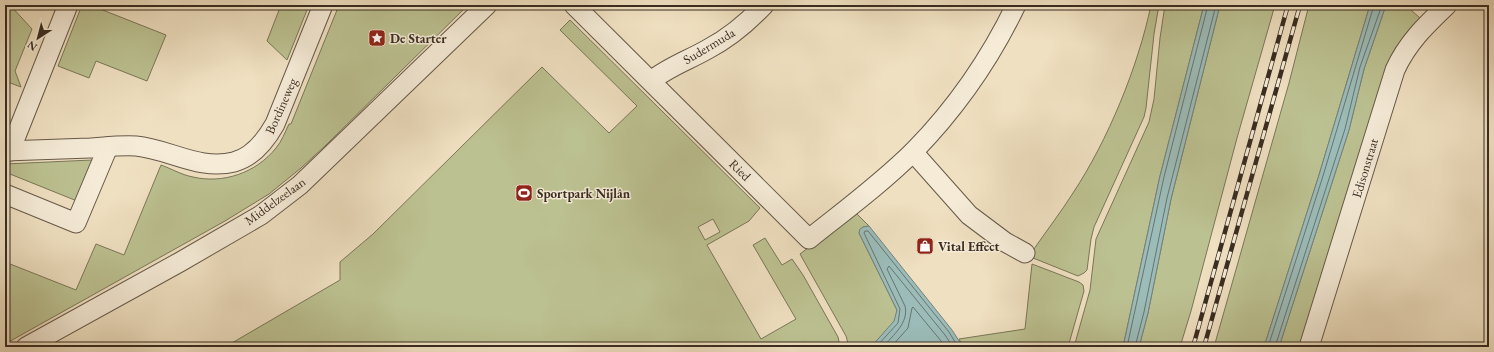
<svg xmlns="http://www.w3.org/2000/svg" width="1494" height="352" font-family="'EB Garamond',serif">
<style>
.green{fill:#bcc191;stroke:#7a7659;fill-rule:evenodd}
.water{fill:#9bbcb9;stroke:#74827c}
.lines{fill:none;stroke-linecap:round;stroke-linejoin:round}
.shore{stroke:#6a746d;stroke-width:1}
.minor-casing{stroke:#665949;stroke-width:21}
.minor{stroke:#f5ebd7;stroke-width:19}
.rail-casing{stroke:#392c21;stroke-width:4.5}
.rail{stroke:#f5ebd7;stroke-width:3;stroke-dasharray:9;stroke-linecap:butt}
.labels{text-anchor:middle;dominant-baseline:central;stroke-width:3;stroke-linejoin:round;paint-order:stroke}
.poi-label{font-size:13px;font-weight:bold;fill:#392c21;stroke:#f5ebd7;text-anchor:start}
.street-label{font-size:13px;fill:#392c21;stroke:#f5ebd7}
</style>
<rect width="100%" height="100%" fill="#efe0c1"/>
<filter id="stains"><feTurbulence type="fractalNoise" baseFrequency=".005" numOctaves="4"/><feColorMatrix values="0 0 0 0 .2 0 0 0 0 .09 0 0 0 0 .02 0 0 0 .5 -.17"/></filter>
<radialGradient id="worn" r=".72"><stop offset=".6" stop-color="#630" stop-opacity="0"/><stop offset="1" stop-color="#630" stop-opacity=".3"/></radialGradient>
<g class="green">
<polygon points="5,5 10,5 32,29 15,71 21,87 5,81"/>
<polygon points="82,5 90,5 166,35 147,81 96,61 89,78 58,66"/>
<polygon points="281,5 309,5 287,60 267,41"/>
<path d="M 339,5 L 468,5 L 326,145 L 301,168 L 269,194 L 225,221 L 5,344 L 5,262 L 76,290 L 96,244 L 124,255 L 161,165 C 172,169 182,175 193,177 C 223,184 256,173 276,148 C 282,141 285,132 289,124 L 291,124 Z"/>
<path d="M 1151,5 L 1159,5 L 1154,34 L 1146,108 L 1144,117 L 1094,227 L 1091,239 L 1087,270 L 1084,273 L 1078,276 L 1033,258 L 1034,249 C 1047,230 1061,212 1073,193 C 1108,140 1138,67 1151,5 Z"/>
<polygon points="1165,5 1204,5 1160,176 1123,347 1074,347 1090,290 1096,239 1149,122 1154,99 1160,38"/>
<polygon points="1220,5 1275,5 1237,138 1191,311 1180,347 1139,347 1148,313 1171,199"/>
<polygon points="1309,5 1370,5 1319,175 1264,347 1214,347 1289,83"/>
<polygon points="1386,5 1415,5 1411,10 1420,18 1404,37 1395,50 1300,347 1279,347 1349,130 1364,69"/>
<path d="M 570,20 L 760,208 L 749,221 L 707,245 L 761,339 L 796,319 L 753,245 L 765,238 L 782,265 L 792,259 L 803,275 L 838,337 L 840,347 L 819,347 L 804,342 L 798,347 L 225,347 L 340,280 L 340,262 L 373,234 L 542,67 L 609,133 L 637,106 L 560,30 ZM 713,219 L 720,232 L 705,240 L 698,227 Z"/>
<polygon points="92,160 77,201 5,172 5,164"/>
<polygon points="855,212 869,226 863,227 859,233 897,310 895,321 871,347 849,347 846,336 800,254"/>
<polygon points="1032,264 1079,282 1083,285 1084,291 1068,347 963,347 959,339 1025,329"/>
</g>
<g class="water">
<polygon points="1204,5 1220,5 1171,199 1148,313 1139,347 1123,347 1160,176"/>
<polygon points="1370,5 1386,5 1364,69 1349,130 1279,347 1264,347 1319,175"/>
<polygon points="869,226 952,330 963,347 871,347 894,321 897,310 859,233 860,229 863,227"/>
</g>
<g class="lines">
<g class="shore">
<polyline points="876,347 898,323 900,309 864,233 865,231 868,231 949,332 958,347"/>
<path d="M 883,347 C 893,335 909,323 905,306 L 887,269 L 889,266 L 945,335 L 953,347"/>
<polyline points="891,347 908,328 912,308 913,307 946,347"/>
<polyline points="1127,347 1164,177 1208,5"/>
<polyline points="1135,347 1144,312 1167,198 1216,5"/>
<polyline points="1268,347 1323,176 1374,5"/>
<polyline points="1275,347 1345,129 1360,67 1382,5"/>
</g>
<defs>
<g id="minor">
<path d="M 574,5 L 809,239 C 844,211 882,183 914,151 C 956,108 990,59 1016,5"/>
<path d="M 651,81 C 668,67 689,60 708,49 C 729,38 748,22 764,5"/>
<path d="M 5,151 C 33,150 62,149 90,148 C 105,147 121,145 136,146 C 169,149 200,171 234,162 C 253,157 266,140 275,124 L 323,5"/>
<polyline points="10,151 68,5"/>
<polyline points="913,152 969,215 1005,242 1025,253"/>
<polyline points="5,194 76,223 108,147"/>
<polyline points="26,347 180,262 261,215 300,185 487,5"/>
<path d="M 1309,347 L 1395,70 C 1407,43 1426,25 1447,5"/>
</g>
</defs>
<use href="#minor" class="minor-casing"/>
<use href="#minor" class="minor"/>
<defs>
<g id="rail">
<polyline points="1193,347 1288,5"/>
<polyline points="1204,347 1300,5"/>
</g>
</defs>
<use href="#rail" class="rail-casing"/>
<use href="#rail" class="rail"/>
</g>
<defs>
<symbol id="sight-square" viewBox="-11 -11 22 22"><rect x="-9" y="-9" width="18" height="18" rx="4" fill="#8f2418" stroke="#f5ebd7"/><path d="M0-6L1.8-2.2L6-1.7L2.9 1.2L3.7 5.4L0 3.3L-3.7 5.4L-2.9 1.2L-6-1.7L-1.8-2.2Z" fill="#fff"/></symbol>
<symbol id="stadium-square" viewBox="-11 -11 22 22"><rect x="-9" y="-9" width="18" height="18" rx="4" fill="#8f2418" stroke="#f5ebd7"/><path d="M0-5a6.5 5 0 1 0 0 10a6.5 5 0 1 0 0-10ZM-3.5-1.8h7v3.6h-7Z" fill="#fff"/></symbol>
<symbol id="shop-square" viewBox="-11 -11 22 22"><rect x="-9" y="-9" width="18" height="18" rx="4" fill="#8f2418" stroke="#f5ebd7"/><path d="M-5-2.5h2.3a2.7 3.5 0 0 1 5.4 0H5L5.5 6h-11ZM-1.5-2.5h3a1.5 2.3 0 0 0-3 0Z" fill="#fff"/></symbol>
</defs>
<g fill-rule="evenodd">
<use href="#sight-square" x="367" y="28" width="20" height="20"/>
<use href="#stadium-square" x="514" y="183" width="20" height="20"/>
<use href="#shop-square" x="915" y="236" width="20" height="20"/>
</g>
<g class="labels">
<g class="poi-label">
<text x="390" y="38">De Starter</text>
<text x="537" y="193">Sportpark Nijlân</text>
<text x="938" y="246">Vital Effect</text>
</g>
<g class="street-label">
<text transform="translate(709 46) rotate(-31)">Sudermuda</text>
<text transform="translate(281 106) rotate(-66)">Bordineweg</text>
<text transform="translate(1365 168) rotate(-73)">Edisonstraat</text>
<text transform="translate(740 170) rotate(45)">Ried</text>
<text transform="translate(275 201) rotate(-36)">Middelzeelaan</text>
</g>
</g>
<rect width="1494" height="352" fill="none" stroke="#efe0c1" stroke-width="20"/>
<rect x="6" y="6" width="1482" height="340" fill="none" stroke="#392c21" stroke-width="2"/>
<rect x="10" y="10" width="1474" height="332" fill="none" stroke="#392c21"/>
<g transform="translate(38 38) rotate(216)" stroke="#f5ebd7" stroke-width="3" paint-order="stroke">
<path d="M0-3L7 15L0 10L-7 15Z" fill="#392c21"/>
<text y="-6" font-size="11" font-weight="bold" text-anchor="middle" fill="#392c21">N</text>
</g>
<rect width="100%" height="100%" filter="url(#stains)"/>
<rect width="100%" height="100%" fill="url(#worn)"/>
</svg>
